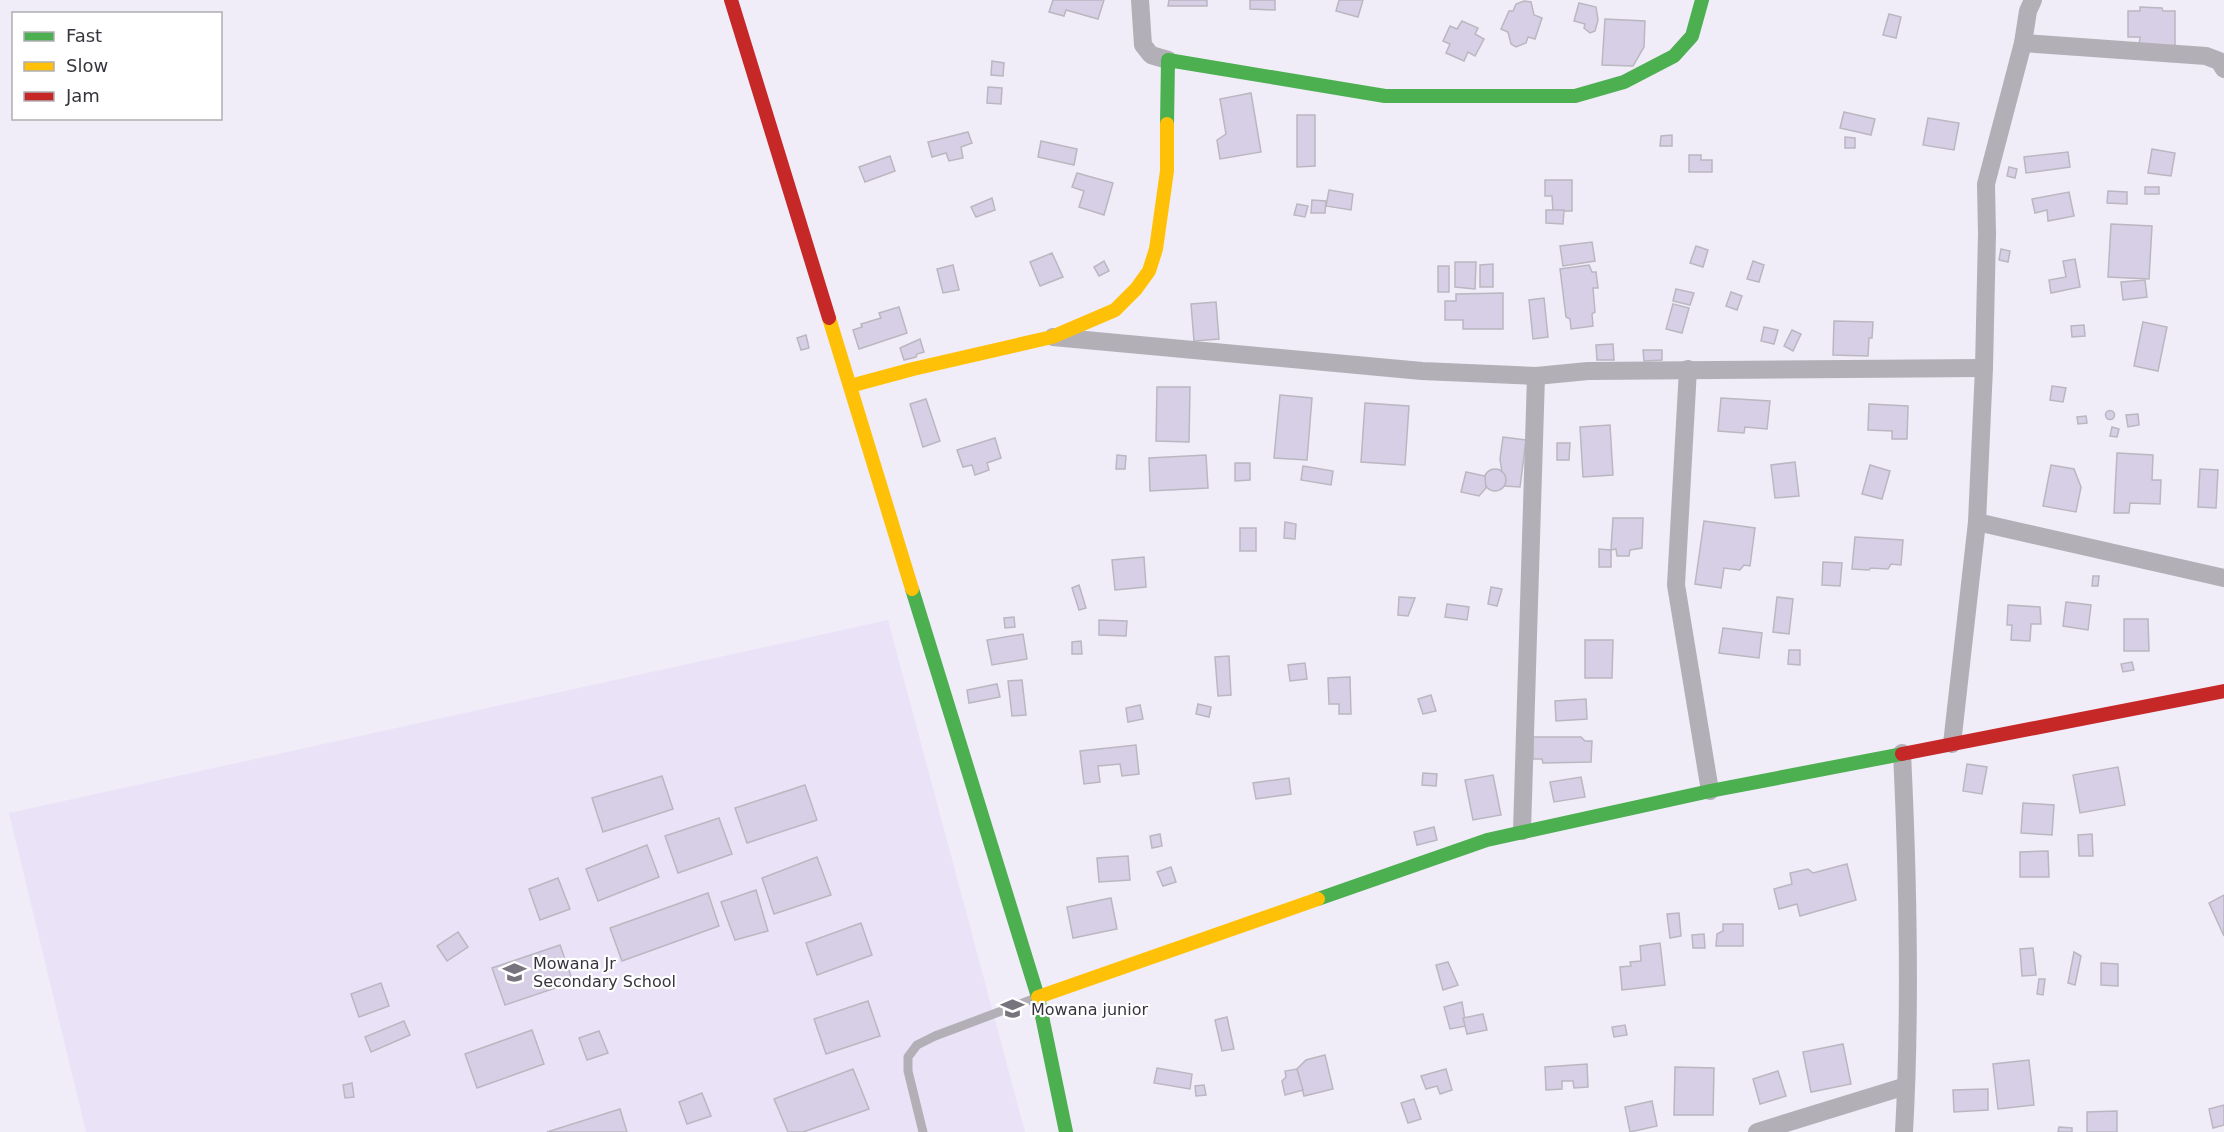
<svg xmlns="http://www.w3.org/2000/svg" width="2224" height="1132" font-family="'DejaVu Sans',sans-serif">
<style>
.built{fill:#eae3f8}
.building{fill:#d7cfe5;stroke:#bab7c0;stroke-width:1.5}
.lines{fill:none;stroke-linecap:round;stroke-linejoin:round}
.lane{stroke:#b2b0b6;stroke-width:9}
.street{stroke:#b2b0b6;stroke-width:18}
.fast{stroke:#4caf50;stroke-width:14}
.slow{stroke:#ffc107;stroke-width:14}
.jam{stroke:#c62828;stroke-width:14}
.labels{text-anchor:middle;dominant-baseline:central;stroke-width:4.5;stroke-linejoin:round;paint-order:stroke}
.poi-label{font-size:16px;fill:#37343d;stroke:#fff;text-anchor:start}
</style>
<rect width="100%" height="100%" fill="#f0ecf8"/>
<polygon class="built" points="888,620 1025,1132 86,1132 9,813"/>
<g class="building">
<polygon points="1053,0 1104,0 1098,19 1066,10 1064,16 1049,12"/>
<polygon points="1169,0 1207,0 1207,6 1168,6"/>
<polygon points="1250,0 1275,0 1275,10 1250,9"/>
<polygon points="1339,0 1363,0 1358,17 1336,11"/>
<polygon points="1524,1 1531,2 1534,15 1542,18 1535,39 1528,37 1526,43 1516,47 1511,44 1508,32 1501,29 1509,11 1513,11 1516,4"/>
<polygon points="1579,3 1596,7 1598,20 1595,31 1590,33 1584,28 1585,24 1574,21"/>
<polygon points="2140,7 2162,8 2163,11 2175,11 2175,46 2139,46 2140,37 2128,37 2128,11 2140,11"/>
<polygon points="1889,14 1901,17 1896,38 1883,35"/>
<polygon points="1605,19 1645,21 1644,47 1633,66 1602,65"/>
<polygon points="1462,21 1478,28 1475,34 1484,39 1475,56 1468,52 1464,61 1446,53 1450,44 1443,41 1450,26 1457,29"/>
<polygon points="992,61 1004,63 1003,76 991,75"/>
<polygon points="988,87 1002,88 1001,104 987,103"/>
<polygon points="1251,93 1261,152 1220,159 1217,140 1226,134 1220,99"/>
<polygon points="1844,112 1875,119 1871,135 1840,128"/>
<polygon points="1297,115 1315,115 1315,166 1297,167"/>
<polygon points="1928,118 1959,123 1954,150 1923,145"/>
<polygon points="968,132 972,143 961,147 963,158 949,161 946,153 932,157 928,142"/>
<polygon points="1672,135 1672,146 1660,146 1661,136"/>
<polygon points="1845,137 1855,138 1855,148 1845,148"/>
<polygon points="1041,141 1077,149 1074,165 1038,157"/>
<polygon points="2152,149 2175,153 2171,176 2148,173"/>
<polygon points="2068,152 2070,167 2026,173 2024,157"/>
<polygon points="1689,155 1701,155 1701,160 1712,160 1712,172 1689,172"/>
<polygon points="890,156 895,171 865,182 859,167"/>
<polygon points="2009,167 2017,169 2015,178 2007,176"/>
<polygon points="1077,173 1113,183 1104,215 1079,207 1084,191 1072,187"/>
<polygon points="1545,180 1572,180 1572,211 1553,211 1552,196 1545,196"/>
<rect x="2145" y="187" width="14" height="7"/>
<polygon points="1329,190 1353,194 1351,210 1326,206"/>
<polygon points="2108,191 2127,192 2127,204 2107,203"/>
<polygon points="2069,192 2074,216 2048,221 2047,210 2035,213 2032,199"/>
<polygon points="992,198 995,210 976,217 971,207"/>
<polygon points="1312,200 1326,201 1325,213 1311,213"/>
<polygon points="1297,204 1308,206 1305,217 1294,215"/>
<polygon points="1546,210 1564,210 1563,224 1546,223"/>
<polygon points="2111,224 2152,226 2149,279 2108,277"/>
<polygon points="1592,242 1595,261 1563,266 1560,246"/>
<polygon points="1696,246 1708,250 1703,267 1690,263"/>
<polygon points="2001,249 2010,251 2008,262 1999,260"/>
<polygon points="1052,253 1063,277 1040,286 1030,262"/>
<polygon points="2075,259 2080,287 2051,293 2049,280 2066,277 2063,261"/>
<polygon points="1104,261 1109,271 1099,276 1094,267"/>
<polygon points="1753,261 1764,265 1759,282 1747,279"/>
<polygon points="1455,262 1476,262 1475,289 1455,287"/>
<polygon points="1493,264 1493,287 1480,287 1480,265"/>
<polygon points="953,265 959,290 943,293 937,269"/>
<polygon points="1589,265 1592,272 1596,272 1598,288 1593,288 1595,312 1592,314 1593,326 1571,329 1570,319 1566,317 1560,269"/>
<rect x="1438" y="266" width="11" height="26"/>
<polygon points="2145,280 2147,297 2123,300 2121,282"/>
<polygon points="1676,289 1694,293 1690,305 1673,301"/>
<polygon points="1731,292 1742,296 1737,310 1726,306"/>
<polygon points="1503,293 1503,329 1463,329 1463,320 1445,320 1445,301 1456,301 1456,294"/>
<polygon points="1544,298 1548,337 1533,339 1529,300"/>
<polygon points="1216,302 1219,339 1194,341 1191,304"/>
<polygon points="1673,304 1689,308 1682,333 1666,329"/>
<polygon points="899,307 907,333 859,349 853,330 862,327 861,324 881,318 879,313"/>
<polygon points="1834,321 1873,322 1872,338 1869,338 1868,356 1833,355"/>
<polygon points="2143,322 2167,327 2158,371 2134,366"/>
<polygon points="2084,325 2085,336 2072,337 2071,326"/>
<polygon points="1764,327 1778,330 1774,344 1761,341"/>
<polygon points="1792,330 1801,334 1793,351 1784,346"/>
<polygon points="806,335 809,348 801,350 797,338"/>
<polygon points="920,339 924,352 917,354 916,357 904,360 900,348"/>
<polygon points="1613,344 1614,360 1597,360 1596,345"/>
<polygon points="1643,350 1662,350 1662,360 1644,361"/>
<polygon points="2052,386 2066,388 2063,402 2050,400"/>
<polygon points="1157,387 1190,387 1189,442 1156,441"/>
<polygon points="1280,395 1312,398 1307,460 1274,458"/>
<polygon points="1721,398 1770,401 1767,429 1745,427 1744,433 1718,431"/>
<polygon points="926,399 940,441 923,447 910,404"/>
<polygon points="1365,403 1409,406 1405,465 1361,462"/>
<polygon points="1869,404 1908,406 1907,439 1892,439 1892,431 1868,430"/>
<circle cx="2110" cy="415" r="4.5"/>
<polygon points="2138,414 2139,425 2128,427 2126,415"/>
<polygon points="2086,416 2087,423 2078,424 2077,417"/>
<polygon points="1610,425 1613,475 1583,477 1580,427"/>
<polygon points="2112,427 2119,429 2117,437 2110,436"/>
<polygon points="1503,437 1526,440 1520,487 1504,486 1500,459"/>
<polygon points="995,438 1001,458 987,463 989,470 975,475 972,465 963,467 957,450"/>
<polygon points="1557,443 1570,443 1569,460 1557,460"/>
<polygon points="2117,453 2153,455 2152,480 2161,480 2160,504 2130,503 2129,513 2114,513"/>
<polygon points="1117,455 1126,456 1125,469 1116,469"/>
<polygon points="1206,455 1208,488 1150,491 1149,458"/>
<polygon points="1795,462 1799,496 1775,498 1771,465"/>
<polygon points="1235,463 1250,463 1250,480 1235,481"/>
<polygon points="1870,465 1890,471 1882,499 1862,494"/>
<polygon points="2051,465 2074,469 2081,487 2076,512 2043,506"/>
<polygon points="1303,466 1333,471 1331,485 1301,480"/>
<polygon points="2200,469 2218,470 2216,508 2198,507"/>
<circle cx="1495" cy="480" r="11"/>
<polygon points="1466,472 1485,476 1486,488 1479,496 1461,492"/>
<polygon points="1613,518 1643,518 1642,548 1630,550 1629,556 1617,556 1616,549 1611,550"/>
<polygon points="1704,521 1755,528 1750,566 1744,565 1740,570 1724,568 1721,588 1695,584"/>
<polygon points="1285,522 1296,524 1295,539 1284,538"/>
<rect x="1240" y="528" width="16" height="23"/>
<polygon points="1855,537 1903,540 1901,565 1891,564 1888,569 1871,568 1869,570 1852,569"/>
<polygon points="1599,549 1611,550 1611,567 1599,567"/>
<polygon points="1144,557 1146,587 1115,590 1112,560"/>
<polygon points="1823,562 1842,563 1840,586 1822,585"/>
<polygon points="2093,576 2099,576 2098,586 2092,586"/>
<polygon points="1079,585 1086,608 1079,610 1072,588"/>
<polygon points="1491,587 1502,589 1497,606 1488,604"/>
<polygon points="1399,597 1415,598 1408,616 1398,615"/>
<polygon points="1777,597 1793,599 1789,634 1773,632"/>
<polygon points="2066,602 2091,605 2088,630 2063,626"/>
<polygon points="1447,604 1469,607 1467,620 1445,617"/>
<polygon points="2008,605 2040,607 2041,624 2031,624 2030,641 2011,640 2012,625 2007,625"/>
<polygon points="1014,617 1015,627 1005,628 1004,618"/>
<polygon points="2124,619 2148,619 2149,651 2124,651"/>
<polygon points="1099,620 1127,621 1126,636 1099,635"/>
<polygon points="1723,628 1762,633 1759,658 1719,653"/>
<polygon points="1023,634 1027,659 992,665 987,640"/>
<polygon points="1585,640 1613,640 1612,678 1585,678"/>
<polygon points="1081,641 1082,654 1072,654 1072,642"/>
<polygon points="1789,650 1800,650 1800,665 1788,664"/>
<polygon points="1229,656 1231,695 1218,696 1215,657"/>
<polygon points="2132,662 2134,670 2123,672 2121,664"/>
<polygon points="1305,663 1307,679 1290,681 1288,665"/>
<polygon points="1350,677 1351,714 1339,714 1339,704 1329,704 1328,678"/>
<polygon points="1022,680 1026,715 1012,716 1008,681"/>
<polygon points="997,684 1000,697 969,703 967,690"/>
<polygon points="1431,695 1436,711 1423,714 1418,699"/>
<polygon points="1586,699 1587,719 1556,721 1555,701"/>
<polygon points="1198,704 1211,707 1209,717 1196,714"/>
<polygon points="1140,705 1143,719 1128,722 1126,708"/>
<polygon points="1533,737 1581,737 1585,741 1592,741 1591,762 1543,763 1542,759 1533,759"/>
<polygon points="1136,745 1139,774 1122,776 1120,764 1098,766 1100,782 1084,784 1080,751"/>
<polygon points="1967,764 1987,767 1982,794 1963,791"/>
<polygon points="2118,767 2125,805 2080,813 2073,775"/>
<polygon points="1423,773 1437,774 1436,786 1422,785"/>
<polygon points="1493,775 1501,815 1473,820 1465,780"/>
<polygon points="662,776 673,809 603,832 592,798"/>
<polygon points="1581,777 1585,797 1554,802 1550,782"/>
<polygon points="1289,778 1291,794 1256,799 1253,783"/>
<polygon points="805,785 817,820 747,843 735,808"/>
<polygon points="2023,803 2054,805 2052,835 2021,833"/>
<polygon points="719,818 732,854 678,873 665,836"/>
<polygon points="1434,827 1437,840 1417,845 1414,832"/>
<polygon points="1160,834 1162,846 1152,848 1150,836"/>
<polygon points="2092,834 2093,856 2079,856 2078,835"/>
<polygon points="647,845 659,877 598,901 586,869"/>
<polygon points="2048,851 2049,877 2020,877 2020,852"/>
<polygon points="1128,856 1130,880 1099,882 1097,858"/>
<polygon points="817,857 831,895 774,914 762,878"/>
<polygon points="1847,864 1856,900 1800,916 1797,904 1779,909 1774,889 1792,884 1790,873 1808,869 1813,873"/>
<polygon points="1171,867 1176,882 1163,886 1157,872"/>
<polygon points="558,878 570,909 540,920 529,889"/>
<polygon points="756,890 768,931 735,940 721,902"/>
<polygon points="708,893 719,926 622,961 610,928"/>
<polygon points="2224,895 2224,936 2209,903"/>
<polygon points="1111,898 1117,929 1073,938 1067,907"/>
<polygon points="1679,913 1681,936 1670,938 1667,914"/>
<polygon points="861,923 872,955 817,975 806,943"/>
<polygon points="1723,924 1743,924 1743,946 1716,946 1717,934 1723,931"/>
<polygon points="458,932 468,947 447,961 437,946"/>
<polygon points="1704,934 1705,948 1693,948 1692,935"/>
<polygon points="1660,943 1665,985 1622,990 1620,967 1631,966 1630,962 1641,961 1640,946"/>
<polygon points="560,945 573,982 505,1005 492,968"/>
<polygon points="2033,948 2036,975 2022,976 2020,949"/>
<polygon points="2074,952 2081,956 2075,985 2068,983"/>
<polygon points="1448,962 1458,985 1443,990 1436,965"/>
<polygon points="2101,963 2118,964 2118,986 2101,985"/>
<polygon points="2039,979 2045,979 2043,995 2037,994"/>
<polygon points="381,983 389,1006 359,1017 351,994"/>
<polygon points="868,1001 880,1036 826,1054 814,1019"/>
<polygon points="1462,1002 1466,1026 1450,1029 1444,1007"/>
<polygon points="1483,1014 1487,1030 1467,1034 1463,1018"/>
<polygon points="1227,1017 1234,1049 1222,1051 1215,1020"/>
<polygon points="404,1021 410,1035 371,1052 365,1037"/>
<polygon points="1625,1025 1627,1035 1614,1037 1612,1027"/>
<polygon points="532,1030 544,1064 477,1088 465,1054"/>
<polygon points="599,1031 608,1053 587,1060 579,1038"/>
<polygon points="1843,1044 1851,1084 1811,1092 1803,1052"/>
<polygon points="1325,1055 1333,1089 1304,1096 1297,1069 1306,1060"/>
<polygon points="2029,1060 2034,1105 1998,1109 1993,1064"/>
<polygon points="1587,1064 1588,1087 1574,1088 1573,1081 1562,1081 1562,1089 1546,1090 1545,1067"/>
<polygon points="1675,1067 1714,1068 1713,1115 1674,1115"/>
<polygon points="1157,1068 1192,1074 1190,1089 1154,1083"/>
<polygon points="853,1069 869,1109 803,1132 788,1132 774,1099"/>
<polygon points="1297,1069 1303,1090 1285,1095 1282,1081 1286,1077 1285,1071"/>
<polygon points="1446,1069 1452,1090 1440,1094 1437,1086 1426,1089 1421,1076"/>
<polygon points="1778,1071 1786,1096 1760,1104 1753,1079"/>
<polygon points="352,1083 354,1097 345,1098 343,1085"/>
<polygon points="1204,1085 1206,1095 1196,1096 1195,1086"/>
<polygon points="1988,1089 1988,1110 1954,1112 1953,1090"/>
<polygon points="702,1093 711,1116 687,1124 679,1102"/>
<polygon points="1414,1099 1421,1119 1408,1123 1401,1103"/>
<polygon points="1652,1101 1657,1126 1630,1132 1625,1107"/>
<polygon points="2224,1105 2224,1125 2213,1128 2209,1109"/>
<polygon points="620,1109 627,1132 547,1132"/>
<polygon points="2117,1111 2117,1132 2087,1132 2087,1112"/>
<polygon points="2059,1127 2072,1128 2072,1132 2058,1132"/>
</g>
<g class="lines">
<polyline class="lane" points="923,1132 908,1071 908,1057 917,1045 935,1036 1036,998"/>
<g class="street">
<polyline points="1140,0 1143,45 1151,55 1168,60"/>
<polyline points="2023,43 2206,56 2219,61 2224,69"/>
<polyline points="1053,337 1422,371 1536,376 1588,371 1984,368"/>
<polyline points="1688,369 1676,585 1710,791"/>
<polyline points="1977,522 2224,578"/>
<polyline points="1952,744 1977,522 1984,368 1987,234 1986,184 2023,43 2028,11 2033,0"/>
<path d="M 1902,753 C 1908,878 1911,1008 1904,1132"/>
<polyline points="1522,831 1536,376"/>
<polyline points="1757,1132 1906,1086"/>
</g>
<g class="fast">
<polyline points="1167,124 1168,60 1385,96 1575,96 1624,82 1674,56 1692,36 1702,0"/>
<polyline points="912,589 1038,997 1066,1132"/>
<polyline points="1318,899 1487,840 1710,791 1902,754"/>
</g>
<g class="slow">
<polyline points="829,318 912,589"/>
<polyline points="850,386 913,369 1052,337 1115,310 1136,289 1149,271 1156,249 1167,171 1167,124"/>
<polyline points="1038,997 1318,899"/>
</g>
<g class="jam">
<polyline points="731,0 829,318"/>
<polyline points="1902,754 2224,691"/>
</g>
</g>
<defs>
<symbol id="school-bare" viewBox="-9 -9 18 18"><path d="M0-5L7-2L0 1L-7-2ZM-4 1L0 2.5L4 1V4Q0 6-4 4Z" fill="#78747e" stroke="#fff" stroke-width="2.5" paint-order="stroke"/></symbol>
</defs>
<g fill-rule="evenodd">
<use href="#school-bare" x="498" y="956" width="33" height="33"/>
<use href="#school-bare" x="996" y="992" width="33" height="33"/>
</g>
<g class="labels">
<g class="poi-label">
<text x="533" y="963">Mowana Jr<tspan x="533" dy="18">Secondary School</tspan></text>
<text x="1031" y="1009">Mowana junior</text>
</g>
</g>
<rect x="12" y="12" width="210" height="108" fill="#ffffff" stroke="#afaeb1" stroke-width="1.5"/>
<rect x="24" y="32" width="30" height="9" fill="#4caf50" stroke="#afaeb1" stroke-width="1.5"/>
<text x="66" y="42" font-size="18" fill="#37343d">Fast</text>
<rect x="24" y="62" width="30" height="9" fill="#ffc107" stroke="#afaeb1" stroke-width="1.5"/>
<text x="66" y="72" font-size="18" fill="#37343d">Slow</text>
<rect x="24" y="92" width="30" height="9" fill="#c62828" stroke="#afaeb1" stroke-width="1.5"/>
<text x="66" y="102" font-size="18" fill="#37343d">Jam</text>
</svg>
